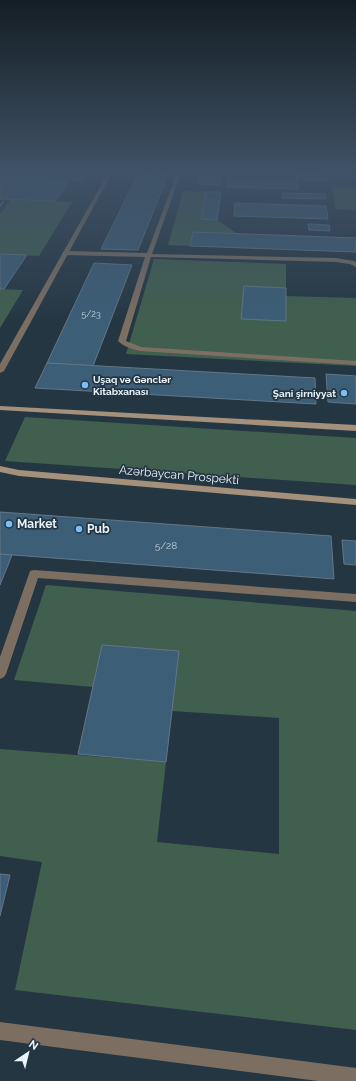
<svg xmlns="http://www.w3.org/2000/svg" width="356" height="1081" font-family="Raleway,sans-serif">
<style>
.green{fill:#415f4f}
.building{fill:#3c5e77;stroke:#647786}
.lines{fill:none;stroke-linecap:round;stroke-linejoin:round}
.path{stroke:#8a97a2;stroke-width:1.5;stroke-dasharray:2 1;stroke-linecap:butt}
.service{fill:#7c6f62;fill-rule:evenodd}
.minor{fill:#7c6f62;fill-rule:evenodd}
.secondary{fill:#a4907b;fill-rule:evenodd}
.poi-dot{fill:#7abff8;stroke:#253643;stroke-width:1.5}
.labels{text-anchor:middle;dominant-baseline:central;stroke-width:3.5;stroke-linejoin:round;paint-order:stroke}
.far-number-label{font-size:9px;fill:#bdcedb}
.far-poi-label{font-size:10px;font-weight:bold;fill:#e8f3fc;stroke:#253643;text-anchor:start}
.number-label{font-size:10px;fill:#bdcedb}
.street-label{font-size:12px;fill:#e8f3fc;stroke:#253643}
.poi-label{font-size:12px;font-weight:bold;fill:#e8f3fc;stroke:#253643;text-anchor:start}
</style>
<rect width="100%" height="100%" fill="#253643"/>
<g class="green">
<polygon points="0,173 90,173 83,182 0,179"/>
<polygon points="332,187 356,187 356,210 335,209"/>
<polygon points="183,191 206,192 201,219 217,220 238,234 193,232 190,246 168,245"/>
<polygon points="11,199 72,202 39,256 0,254 0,214"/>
<polygon points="154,259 286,264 286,288 244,286 241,319 286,321 286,296 356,298 356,366 126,354"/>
<polygon points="0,289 23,290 0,328"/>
<polygon points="25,417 356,438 356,485 5,461"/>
<polygon points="46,585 356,611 356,1030 15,990 42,862 0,856 0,749 166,762 157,842 279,854 279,718 172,711 179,651 102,645 93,687 14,680"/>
</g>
<g class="building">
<polygon points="296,173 326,173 327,181 297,180"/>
<polygon points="138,174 168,175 138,250 101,249"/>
<polygon points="200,177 221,178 220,185 199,184"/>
<polygon points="228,178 297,180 297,189 226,187"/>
<polygon points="0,179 69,181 55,201 0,199"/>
<polygon points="206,192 221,192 217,220 201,219"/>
<polygon points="282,193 325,194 326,199 282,198"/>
<polygon points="235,203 326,206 328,219 234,216"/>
<polygon points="308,224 329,225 330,231 309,230"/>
<polygon points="193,232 356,238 356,252 190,246"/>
<polygon points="0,254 27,255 4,289 0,289"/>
<polygon points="94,263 132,265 93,366 47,363"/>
<polygon points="244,286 286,288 286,321 241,319"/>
<polygon points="47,363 315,378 316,404 35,388"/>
<polygon points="326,374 356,376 356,404 328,402"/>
<polygon points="0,512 331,536 334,579 0,554"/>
<polygon points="342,540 356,541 356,565 344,564"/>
<polygon points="0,554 12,555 0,585"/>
<polygon points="102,645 179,651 166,762 78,754"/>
<polygon points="0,874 10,875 0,916"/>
</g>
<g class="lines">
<polyline class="path" points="0,206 4,201"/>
<g class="service">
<path d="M 177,173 L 181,173 L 152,254 L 336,258 L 354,261 L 356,262 L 356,267 L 350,264 L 336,262 L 151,257 L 126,341 L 141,347 L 356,361 L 356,365 L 140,351 C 132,349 124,347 118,341 L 145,257 L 65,255 L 62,253 L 65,251 L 147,253 Z"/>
<polygon points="34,570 356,594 356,602 38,578 6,674 4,677 0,679 0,657 29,574 30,571"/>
<polygon points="0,1022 356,1068 356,1081 318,1081 0,1040"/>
</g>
<polygon class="minor" points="108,173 112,173 4,371 0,373 0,364"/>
<g class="secondary">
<polygon points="0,406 356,425 356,431 0,410"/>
<polygon points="0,466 19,470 356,499 356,505 19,476 0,472"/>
</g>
</g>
<linearGradient id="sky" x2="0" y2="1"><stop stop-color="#141e25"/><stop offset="0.53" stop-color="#405266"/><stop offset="1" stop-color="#405266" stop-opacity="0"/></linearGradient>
<rect width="356" height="324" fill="url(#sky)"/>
<g class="poi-dot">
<circle cx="85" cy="385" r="4"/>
<circle cx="344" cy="393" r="4"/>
<circle cx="9" cy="524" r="4"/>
<circle cx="79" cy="529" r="4"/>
</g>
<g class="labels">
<g class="far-number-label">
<text x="91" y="314">5/23</text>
</g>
<g class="far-poi-label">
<text x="93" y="379">Uşaq və Gənclər<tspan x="93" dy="12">Kitabxanası</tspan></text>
<text x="336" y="393" text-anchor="end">Şani şirniyyat</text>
</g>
<g class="number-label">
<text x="166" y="545">5/28</text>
</g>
<g class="street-label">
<text transform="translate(179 475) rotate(5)">Azərbaycan Prospekti</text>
</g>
<g class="poi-label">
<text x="17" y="524">Market</text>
<text x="87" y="529">Pub</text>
</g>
</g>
<g transform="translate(28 1053) rotate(35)" stroke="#253643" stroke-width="3" paint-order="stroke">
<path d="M0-3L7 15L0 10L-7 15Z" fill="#e8f3fc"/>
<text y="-6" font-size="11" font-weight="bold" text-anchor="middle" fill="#e8f3fc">N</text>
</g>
</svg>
